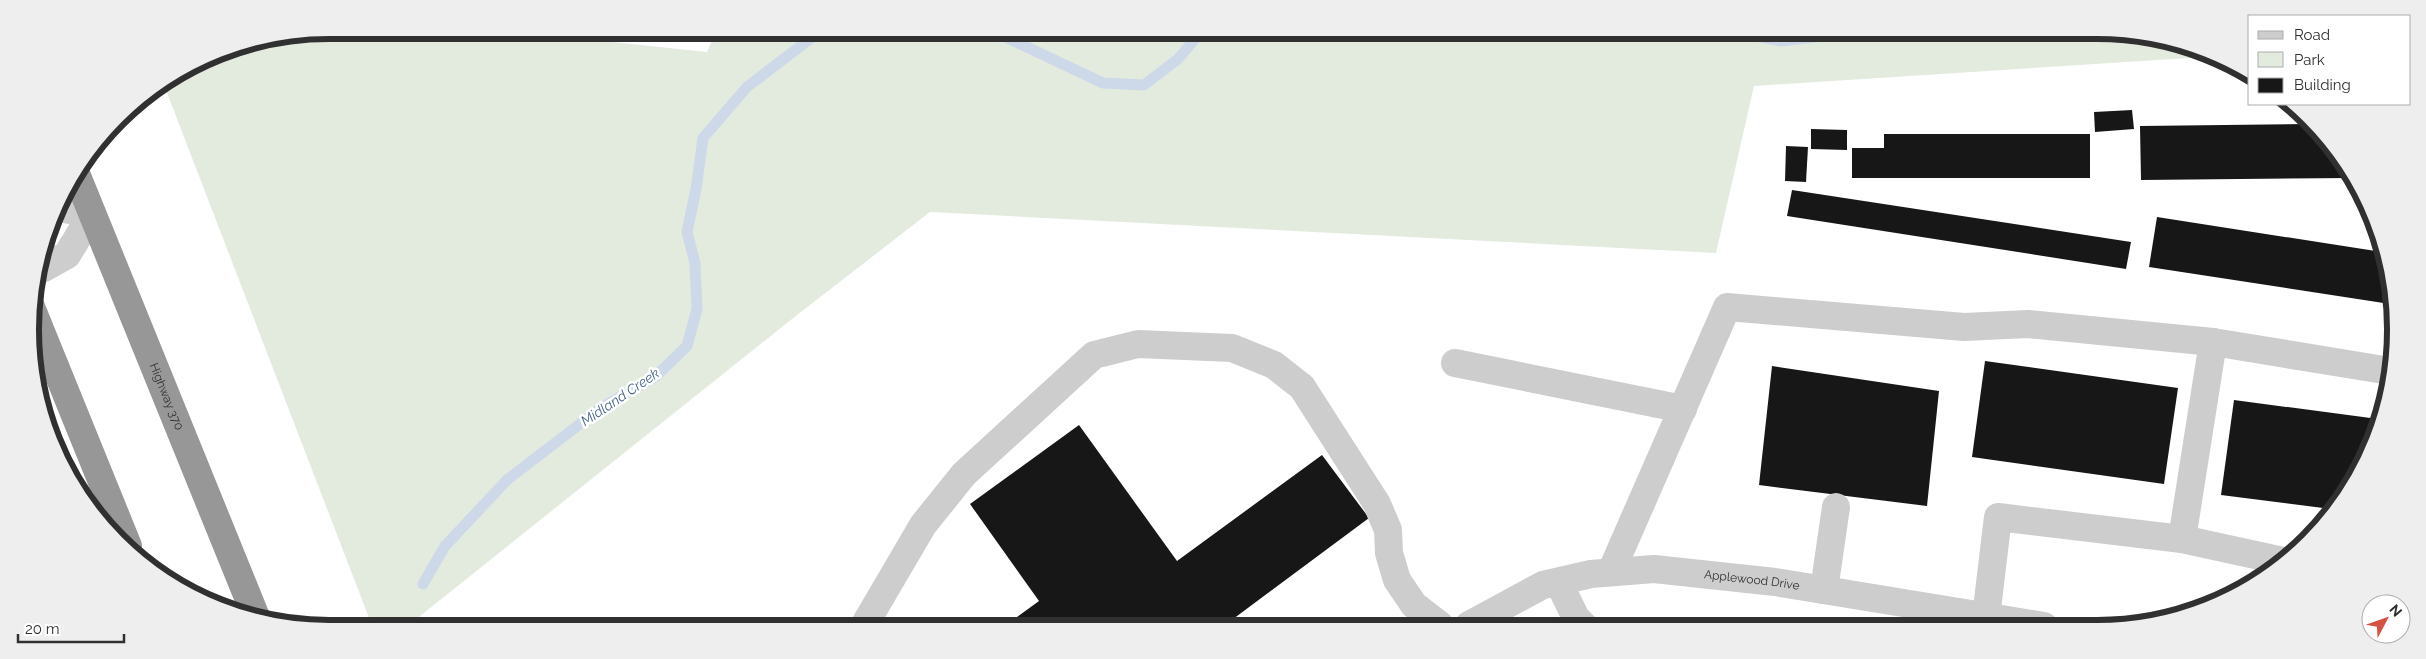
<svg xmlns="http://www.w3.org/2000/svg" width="2426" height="659" font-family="Raleway,sans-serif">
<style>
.green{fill:#e3ebdf}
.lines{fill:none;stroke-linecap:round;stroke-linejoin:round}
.stream{stroke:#cdd9e9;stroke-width:11}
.building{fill:#171717}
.minor{stroke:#cdcdcd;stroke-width:28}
.highway{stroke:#979797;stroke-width:28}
.labels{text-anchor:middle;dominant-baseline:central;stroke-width:5;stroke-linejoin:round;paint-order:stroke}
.street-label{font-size:12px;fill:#303030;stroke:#fff}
.water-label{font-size:14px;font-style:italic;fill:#44638b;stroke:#fff}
.rim{fill:none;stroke:#303030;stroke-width:6}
</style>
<rect width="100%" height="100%" fill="#fff"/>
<polygon class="green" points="330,30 508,31 707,52 716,31 2155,36 2205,57 1754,86 1716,253 930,212 797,315 410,624 371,623 164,85 215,53"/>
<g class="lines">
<g class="stream">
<polyline points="995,32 1103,83 1144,85 1178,59 1200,33"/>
<polyline points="1747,34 1781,41 1832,35"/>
<polyline points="423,584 445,546 507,480 602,407 655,377 687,346 697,309 695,263 687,232 696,189 703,138 747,87 819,32"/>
</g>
</g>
<g class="building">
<polygon points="2132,110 2134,129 2095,132 2094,112"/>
<polygon points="2307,124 2345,163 2351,178 2141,180 2140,126"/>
<polygon points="1811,129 1847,130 1847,150 1811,149"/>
<polygon points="1884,134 2090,134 2090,178 1852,178 1852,148 1884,148"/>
<polygon points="1786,146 1808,147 1806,182 1785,181"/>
<polygon points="1792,190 2131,242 2126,269 1787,216"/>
<polygon points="2157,217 2382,252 2390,271 2390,304 2149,267"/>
<polygon points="1985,361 2178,388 2164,484 1972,457"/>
<polygon points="1772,366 1939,391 1927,506 1759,485"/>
<polygon points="2234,400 2378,419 2356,479 2331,509 2221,495"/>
<polygon points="1079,425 1177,561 1322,455 1369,518 1225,625 1006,625 1039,601 970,504"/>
</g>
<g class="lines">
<g class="minor">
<polyline points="42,269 67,255 92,214 58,208"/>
<polyline points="1455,363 1683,409"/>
<polyline points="2182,539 2213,342 2390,371"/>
<polyline points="1611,572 1727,307 1964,327 2028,324 2213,342"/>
<polyline points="1559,583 1576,618 1584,626"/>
<polyline points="1824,590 1836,507"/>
<polyline points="865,624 923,525 964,474 1094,355 1138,344 1232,348 1274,365 1302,387 1377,504 1388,530 1389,553 1397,580 1414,605 1440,625"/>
<path id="s1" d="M 1469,625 L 1543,585 L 1591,574 L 1654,569 L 1775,582 L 2044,626"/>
<polyline points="1980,626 1986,617 1998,517 2182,539 2283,561"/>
</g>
<g class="highway">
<path id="s2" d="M 77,176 L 256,617"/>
<polyline points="31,307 128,546"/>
</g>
</g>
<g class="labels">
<g class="street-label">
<text stroke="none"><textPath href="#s2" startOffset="238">Highway 370</textPath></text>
<text stroke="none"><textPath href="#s1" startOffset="295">Applewood Drive</textPath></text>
</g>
<g class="water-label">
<text transform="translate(620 397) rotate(-34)">Midland Creek</text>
</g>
</g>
<path d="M0 0H2426V659H0ZM329 39H2097A290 290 0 0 1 2387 329V330A290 290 0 0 1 2097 620H329A290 290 0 0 1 39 330V329A290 290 0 0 1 329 39Z" fill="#eee" fill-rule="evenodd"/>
<path class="rim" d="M329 39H2097A290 290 0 0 1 2387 329V330A290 290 0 0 1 2097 620H329A290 290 0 0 1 39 330V329A290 290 0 0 1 329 39Z"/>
<rect x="2248" y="15" width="162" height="90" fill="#ffffff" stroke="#acacac"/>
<rect x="2258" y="31" width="25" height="8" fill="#cdcdcd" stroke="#acacac"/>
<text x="2294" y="40" font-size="15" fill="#303030">Road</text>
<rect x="2258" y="52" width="25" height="15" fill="#e3ebdf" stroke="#acacac"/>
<text x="2294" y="65" font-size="15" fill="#303030">Park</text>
<rect x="2258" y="78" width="25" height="15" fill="#171717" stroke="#acacac"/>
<text x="2294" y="90" font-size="15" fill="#303030">Building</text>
<g transform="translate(2386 619) rotate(49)"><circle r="24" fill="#ffffff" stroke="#acacac"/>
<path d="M0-4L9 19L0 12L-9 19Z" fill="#d65343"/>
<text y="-8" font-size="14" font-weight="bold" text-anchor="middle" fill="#303030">N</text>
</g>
<path d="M18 634v8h106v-8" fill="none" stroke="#303030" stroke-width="2.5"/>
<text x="25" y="634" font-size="15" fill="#303030" stroke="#ffffff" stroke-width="4" paint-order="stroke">20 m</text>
</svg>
